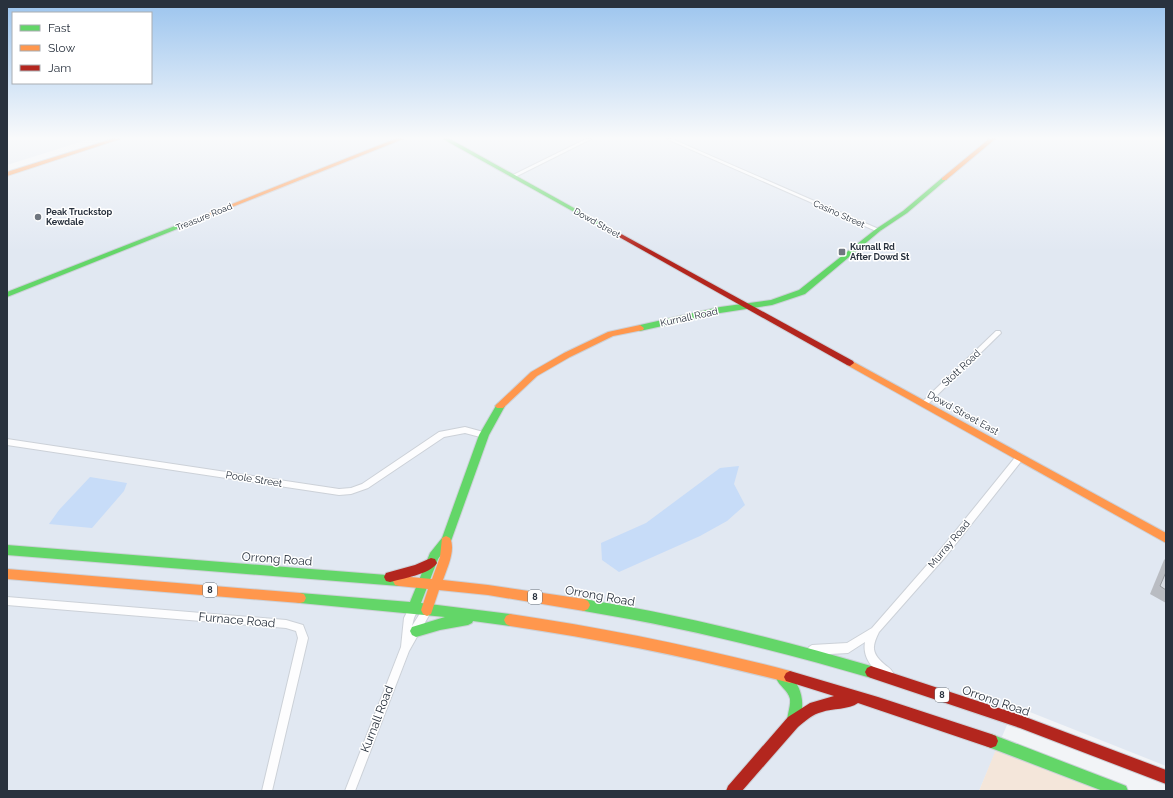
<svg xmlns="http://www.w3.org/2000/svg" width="1173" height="798" font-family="Raleway,sans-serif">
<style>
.built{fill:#e1e8f2}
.green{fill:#f4e6da}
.water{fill:#c7dcf8}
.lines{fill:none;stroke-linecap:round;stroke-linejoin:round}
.street-casing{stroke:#ccd1d8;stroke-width:2}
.fast-casing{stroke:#ccd1d8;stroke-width:2}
.slow-casing{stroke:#ccd1d8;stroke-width:2}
.jam-casing{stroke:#ccd1d8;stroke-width:2}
.street{fill:#fdfdfe;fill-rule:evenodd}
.fast{fill:#63d668;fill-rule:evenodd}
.slow{fill:#ff974d;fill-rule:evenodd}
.jam{fill:#b3261e;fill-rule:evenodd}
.wall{fill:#b9bcc2}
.building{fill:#d7dbe2;stroke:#96999e}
.poi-dot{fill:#6f767f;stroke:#fff;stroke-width:1.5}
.labels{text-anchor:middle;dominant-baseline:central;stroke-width:3;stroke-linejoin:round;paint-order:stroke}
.far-poi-label{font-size:9px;font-weight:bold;fill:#29323e;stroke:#fff;text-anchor:start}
.far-street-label{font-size:9px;fill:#29323e;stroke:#fff}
.shield{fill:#fff;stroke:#697078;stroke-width:1}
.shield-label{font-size:9px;font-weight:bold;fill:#29323e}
.street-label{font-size:10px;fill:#29323e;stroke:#fff}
.near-street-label{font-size:12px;fill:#29323e;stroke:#fff}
</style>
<rect width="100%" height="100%" fill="#f2f4f7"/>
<g class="built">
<polygon points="7,139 90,139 7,165"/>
<polygon points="125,139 1166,139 1166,766 1015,706 979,791 7,791 7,177"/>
</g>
<polygon class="green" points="997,747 1107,791 979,791"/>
<g class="water">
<polygon points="739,466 734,484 745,505 727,521 700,536 619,572 602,560 601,543 646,523 720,468"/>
<polygon points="90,477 127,483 124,491 92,528 49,524 59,510"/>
</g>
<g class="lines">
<defs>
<g id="street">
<polygon points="586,139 591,139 515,177 511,176"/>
<polygon points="667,139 672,139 881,230 880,231 876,231"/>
<polygon points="996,331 1000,331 1001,333 926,406 922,406 920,404 922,402"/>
<polygon points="465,427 487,433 488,435 487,437 484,438 465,433 444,437 368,488 351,494 339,495 7,445 7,439 339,489 351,488 362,484 439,432"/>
<path d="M 1020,454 L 1023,455 L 1024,457 L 1023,459 L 947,555 L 879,632 C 872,646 871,653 884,664 C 887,667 891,668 893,673 L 891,676 L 888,678 C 874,672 862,658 865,642 L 848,653 L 812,655 L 809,653 L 807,650 L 809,647 L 812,645 L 847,643 L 872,628 L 941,549 L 1017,455 Z"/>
<polygon points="7,597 286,620 303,625 308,638 272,791 262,791 298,638 296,631 286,628 7,605"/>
<polygon points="414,603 417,604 419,607 414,618 412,626 424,607 427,606 430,607 432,610 409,651 355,791 345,791 401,647 404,618 411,604"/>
</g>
<g id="fast">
<polygon points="443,139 450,139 617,232 616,233 612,233"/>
<polygon points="942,178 947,179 907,213 880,231 805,294 772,305 720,313 640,331 636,328 640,325 720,307 771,300 799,290 876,229 903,211"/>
<polygon points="185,222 187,223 187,225 7,297 7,292"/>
<polygon points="500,403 503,404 505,406 489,435 451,541 438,559 421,603 510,614 514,616 516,620 514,624 510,626 473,621 472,623 468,625 440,630 416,637 412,635 410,631 412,627 445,617 300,603 296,602 294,598 296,594 300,593 410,602 430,553 442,538 479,435 497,404"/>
<polygon points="7,545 399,576 403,577 405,581 403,585 399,586 7,555"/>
<path d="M 584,599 C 681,615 776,638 871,666 L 875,668 L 877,672 L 875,676 L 871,678 C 776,650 681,627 584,611 L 580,609 L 578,605 L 580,601 Z"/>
<path d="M 782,672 C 804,681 806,707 798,727 L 793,729 L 788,727 C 785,718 791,708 790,699 C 788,690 779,686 776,678 L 778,674 Z"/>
<polygon points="991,734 1121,784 1126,786 1128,791 1103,791 991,748 986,746 984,741 986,736"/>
</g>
<g id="slow">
<polygon points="112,139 120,139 7,176 7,172"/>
<polygon points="395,139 403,139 187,225 183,225 182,224"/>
<polygon points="989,139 995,139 946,180 942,180 942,178"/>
<polygon points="640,325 644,328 643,330 613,336 570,357 537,376 503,408 497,408 495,406 497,404 531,372 564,353 608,332"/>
<polygon points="850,360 1166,533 1166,543 847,365 846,363"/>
<path d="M 446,536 L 450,538 C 456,550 447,568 443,580 L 488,585 L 584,599 L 588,601 L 590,605 L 588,609 L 584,611 L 488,595 L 439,590 L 431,614 L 427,616 L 423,614 L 421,610 L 428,589 L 399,586 L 395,585 L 393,581 L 395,577 L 399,576 L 432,579 L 440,557 L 442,538 Z"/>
<polygon points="7,569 300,593 304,594 306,598 304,602 300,603 7,579"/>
<path d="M 510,614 C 605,628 698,647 790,671 L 794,673 L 796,677 L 794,681 L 790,683 C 698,659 605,640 510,626 L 506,624 L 504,620 L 506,616 Z"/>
</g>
<g id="jam">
<polygon points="614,230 853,361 854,363 850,366 847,365 612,233 612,231"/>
<path d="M 431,558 L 435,559 L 437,563 C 431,574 401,579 390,582 L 386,581 L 384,577 L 386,573 L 415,565 Z"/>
<polygon points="871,666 1020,715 1166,770 1166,784 1020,728 871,678 867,676 865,672 867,668"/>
<path d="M 790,671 L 878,697 L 991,734 L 996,736 L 998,741 L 996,746 L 991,748 L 858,703 C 849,710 832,708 822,712 C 813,714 805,721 798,727 L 742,791 L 726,791 L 728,786 L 788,717 L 810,703 L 834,696 L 786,681 L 784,677 L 786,673 Z"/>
</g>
</defs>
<use href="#street" class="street-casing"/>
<use href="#fast" class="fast-casing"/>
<use href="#slow" class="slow-casing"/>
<use href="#jam" class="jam-casing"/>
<use href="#street" class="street"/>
<use href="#fast" class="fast"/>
<use href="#slow" class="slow"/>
<use href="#jam" class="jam"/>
</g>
<polygon class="wall" points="1166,558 1166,603 1150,594 1164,560"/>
<polygon class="building" points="1166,572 1166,590 1160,586"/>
<linearGradient id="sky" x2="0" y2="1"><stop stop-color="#9bc4ee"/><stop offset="0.55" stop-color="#f9fafb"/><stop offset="1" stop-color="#f9fafb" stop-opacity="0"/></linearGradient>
<rect width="1173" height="251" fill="url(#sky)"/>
<g class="poi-dot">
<circle cx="38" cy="217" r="4"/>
<rect x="838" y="248" width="8" height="8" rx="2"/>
</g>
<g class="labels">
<g class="far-poi-label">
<text x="46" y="212">Peak Truckstop<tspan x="46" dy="10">Kewdale</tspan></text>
<text x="850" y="247">Kurnall Rd<tspan x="850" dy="10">After Dowd St</tspan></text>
</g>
<g class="far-street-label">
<text transform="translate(839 214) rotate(24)">Casino Street</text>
<text transform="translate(204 217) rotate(-22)">Treasure Road</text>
<text transform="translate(597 223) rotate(29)">Dowd Street</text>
</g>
<g class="shield">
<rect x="203" y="583" width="14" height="14" rx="3"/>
<rect x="528" y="590" width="14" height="14" rx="3"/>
<rect x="935" y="688" width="14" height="14" rx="3"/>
</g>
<g class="shield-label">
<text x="210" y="590">8</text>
<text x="535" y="597">8</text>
<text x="942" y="695">8</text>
</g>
<g class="street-label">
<text transform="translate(689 317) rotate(-12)">Kurnall Road</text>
<text transform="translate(961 368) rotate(-43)">Stott Road</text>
<text transform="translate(963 413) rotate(29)">Dowd Street East</text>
<text transform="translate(254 479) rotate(9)">Poole Street</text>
<text transform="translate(949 544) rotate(-50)">Murray Road</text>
</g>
<g class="near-street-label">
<text transform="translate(277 559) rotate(4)">Orrong Road</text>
<text transform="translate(600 596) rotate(10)">Orrong Road</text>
<text transform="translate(237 620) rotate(5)">Furnace Road</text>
<text transform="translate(996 701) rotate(19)">Orrong Road</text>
<text transform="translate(377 719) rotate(-69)">Kurnall Road</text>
</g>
</g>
<rect width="1173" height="798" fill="none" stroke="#29323e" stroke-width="16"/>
<rect x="12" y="12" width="140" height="72" fill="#ffffff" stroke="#a9adb2"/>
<rect x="20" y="25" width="20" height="6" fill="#63d668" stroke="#a9adb2"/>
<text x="48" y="32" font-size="12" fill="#29323e">Fast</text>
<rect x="20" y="45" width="20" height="6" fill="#ff974d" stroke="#a9adb2"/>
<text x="48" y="52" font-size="12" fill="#29323e">Slow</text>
<rect x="20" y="65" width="20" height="6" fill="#b3261e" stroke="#a9adb2"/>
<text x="48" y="72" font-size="12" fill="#29323e">Jam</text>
</svg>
